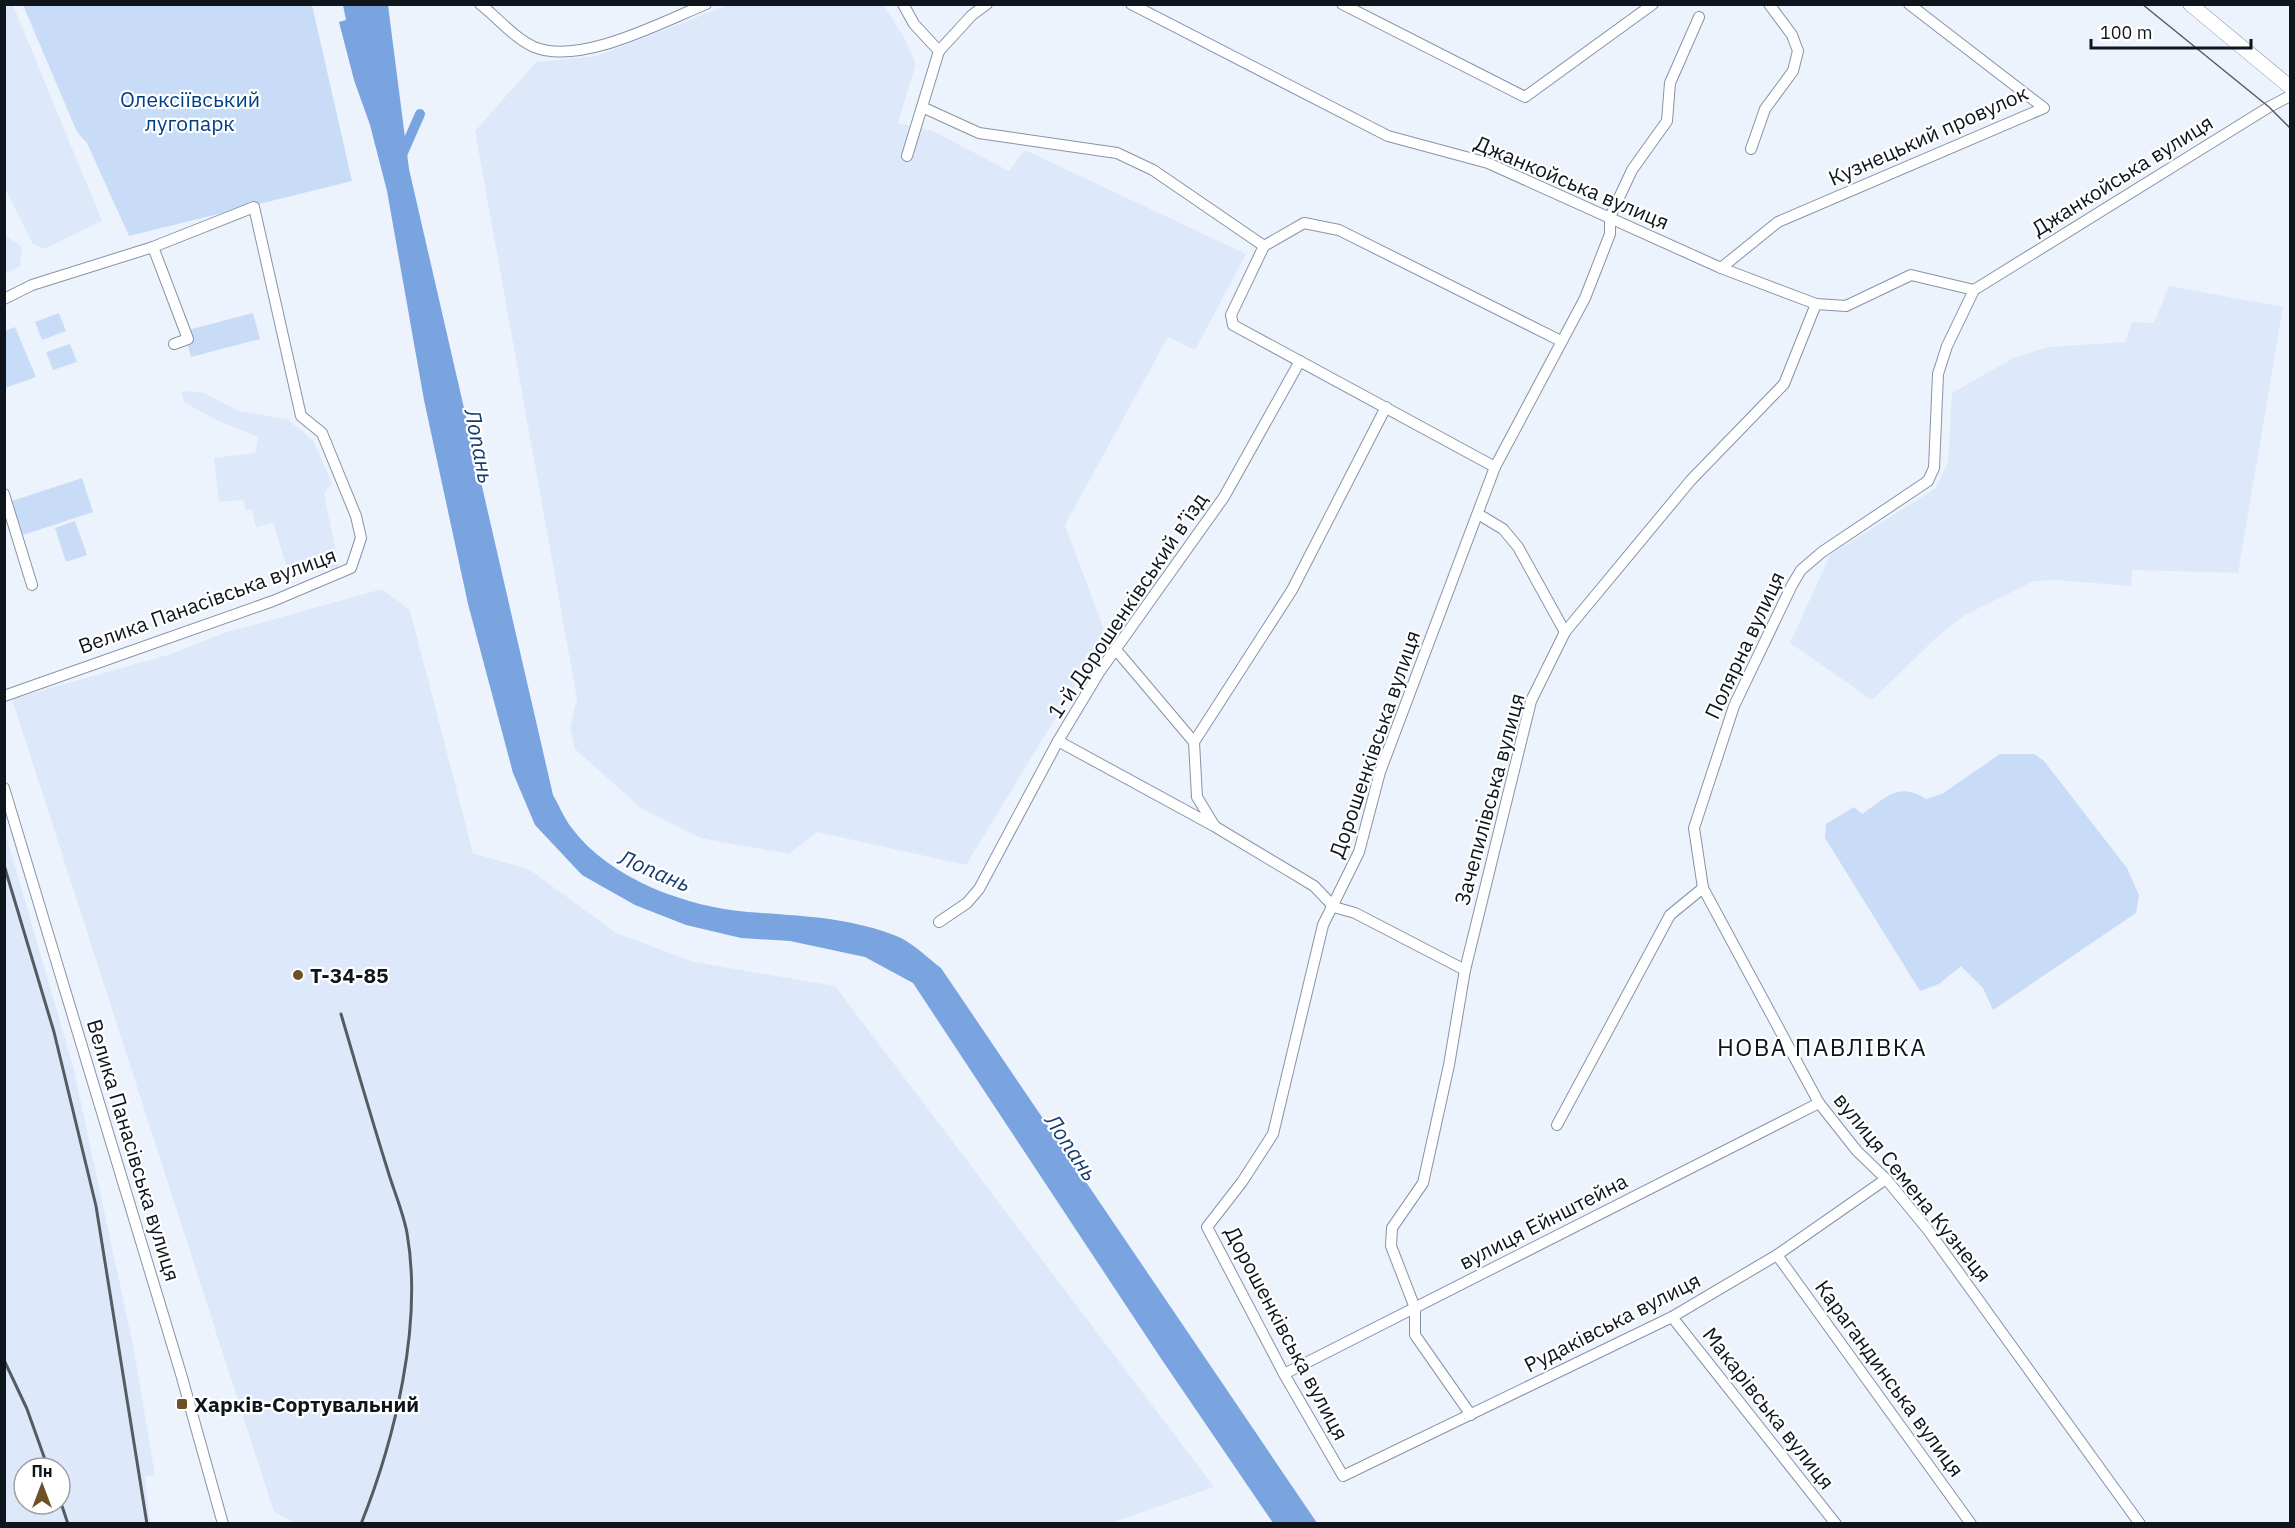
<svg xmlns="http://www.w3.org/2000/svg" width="2295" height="1528" font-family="'IBM Plex Sans',sans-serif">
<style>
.built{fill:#dde9fa;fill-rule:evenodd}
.green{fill:#c8dcf8}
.water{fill:#79a4e0}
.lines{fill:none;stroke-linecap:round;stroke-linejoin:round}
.canal{stroke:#79a4e0;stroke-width:10}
.minor-casing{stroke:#8594a8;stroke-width:12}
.major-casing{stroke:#8594a8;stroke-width:15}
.minor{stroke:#fff;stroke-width:10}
.major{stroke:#fff;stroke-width:14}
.tram{stroke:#555b63;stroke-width:1.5}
.rail{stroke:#555b63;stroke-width:3}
.poi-dot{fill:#6d5124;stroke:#fff;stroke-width:2}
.labels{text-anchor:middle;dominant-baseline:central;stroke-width:4.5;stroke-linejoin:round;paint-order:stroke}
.park-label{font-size:21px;fill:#003f85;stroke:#fff}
.street-label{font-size:21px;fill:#0f151c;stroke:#fff}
.poi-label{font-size:21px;font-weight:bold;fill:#0f151c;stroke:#fff;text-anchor:start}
.water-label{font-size:22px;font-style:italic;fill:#123d73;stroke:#fff}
.quarter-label{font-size:24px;letter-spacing:1.5px;fill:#0f151c;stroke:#fff}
</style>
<rect width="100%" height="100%" fill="#edf3fc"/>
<g class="built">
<polygon points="4,5 13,5 102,221 44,249 32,243 5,188"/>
<polygon points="728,5 883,5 904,37 916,64 898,123 933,131 1009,171 1025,150 1246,254 1195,350 1168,337 1065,525 1106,635 966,865 817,832 789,854 700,838 642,809 575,749 570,728 577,699 475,131 536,62 597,56"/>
<polygon points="4,234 22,247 20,266 5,274"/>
<polygon points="2169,286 2283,307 2238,573 2132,570 2131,586 2055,580 2034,581 1965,615 1937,637 1872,700 1790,643 1830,555 1936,488 1948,462 1952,393 2015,357 2049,347 2125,342 2132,322 2154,323"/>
<polygon points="189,391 205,393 238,411 287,419 313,440 332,483 324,493 339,568 289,575 273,523 256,527 252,509 246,511 243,500 219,502 214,458 255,453 258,437 214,419 184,402 181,392"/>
<polygon points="382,589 410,610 473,853 530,870 616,933 694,962 835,986 1214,1487 1108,1524 298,1524 274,1512 12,699 171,654 224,633"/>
<path d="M 5,832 L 73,1066 L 134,1350 L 155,1475 L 145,1476 L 150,1523 L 5,1523 ZM 24,1468 L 60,1468 L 60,1504 L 24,1504 Z"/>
</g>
<g class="green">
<polygon points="23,5 312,5 352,181 129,236 87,143 77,132"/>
<polygon points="59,313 66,331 42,340 35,322"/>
<polygon points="253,313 260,339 191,357 184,331"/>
<polygon points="15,327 36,377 5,388 5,331"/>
<polygon points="70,344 77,362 53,370 46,352"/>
<polygon points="82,478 93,512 23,535 12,501"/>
<polygon points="75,521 87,555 66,562 55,528"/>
<path d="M 2000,754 L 2034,754 L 2044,761 L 2127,868 L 2139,895 L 2136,913 L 1993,1010 L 1983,988 L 1961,966 L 1939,984 L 1920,991 L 1825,838 L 1826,824 L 1854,807 L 1862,814 C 1886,798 1898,781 1926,799 L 1942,794 Z"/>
</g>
<path class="water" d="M 343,5 L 388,5 L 409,169 L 553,795 C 559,805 564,818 571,827 C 609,879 687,907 748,912 C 800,916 852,917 901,938 C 915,945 929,959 941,968 L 1317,1523 L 1273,1523 L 1160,1357 L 913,983 L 865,957 L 790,941 L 741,938 L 686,925 L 635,905 L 582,875 L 535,825 L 513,773 L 468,604 L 424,400 L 387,191 L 370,125 L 354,80 L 339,22 L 346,20 Z"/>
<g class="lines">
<polyline class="canal" points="402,155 420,114"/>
<defs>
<g id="minor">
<path d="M 480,4 C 497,17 514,38 534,47 C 580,66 662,22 706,4"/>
<polyline points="903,4 914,24 939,51"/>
<polyline points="1131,4 1388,136 1488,163 1721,268 1816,304 1846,306 1911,275 1974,290"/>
<polyline points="1342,4 1525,97 1653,4"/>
<polyline points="1699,17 1670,83 1667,121 1632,170 1610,217 1610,234 1585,298 1495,467 1380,772 1359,852 1323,925 1273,1134 1242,1182 1207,1227 1284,1374 1343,1476 1672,1317 1777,1255 1886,1179"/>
<polyline points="922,107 979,133 1117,153 1153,170 1264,246"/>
<polyline points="1751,149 1765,109 1793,71 1798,51 1792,35 1769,4"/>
<polyline points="907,156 939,51 972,15 987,4"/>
<polyline points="1264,246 1231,315 1233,325 1495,467"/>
<polyline points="1264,246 1304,223 1339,230 1561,341"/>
<polyline points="153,247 188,339 174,344"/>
<polyline points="1721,268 1778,222 2044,108 1909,4"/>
<polyline points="4,299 32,285 153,247 254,207 301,416 322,433 356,516 361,538 351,568 273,601 4,696"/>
<polyline points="4,494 32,585"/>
<polyline points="1478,514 1503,529 1518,547 1565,632"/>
<polyline points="1117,651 1194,742 1197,797 1214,825"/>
<polyline points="1058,741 1214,826 1314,886 1334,907 1355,913 1465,970"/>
<polyline points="1194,742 1292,590 1386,407"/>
<polyline points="4,788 181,1374 223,1524"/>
<polyline points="939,922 967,903 979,889 1058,741 1100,671 1224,497 1300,361"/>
<polyline points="1557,1125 1670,915 1703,888"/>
<polyline points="1777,1255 1971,1524"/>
<polyline points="1672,1317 1836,1524"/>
<polyline points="1284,1374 1819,1103"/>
<polyline points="1471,1415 1415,1335 1415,1308 1391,1246 1392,1228 1423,1183 1449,1065 1465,970 1531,701 1565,632 1691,480 1784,384 1816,304"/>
<polyline points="2140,1524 1928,1230 1886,1179 1857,1151 1819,1103 1703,888 1694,828 1734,706 1792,585 1801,570 1822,552 1928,481 1934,468 1938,374 1947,346 1974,290 2269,107 2290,96"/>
</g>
<polyline id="major" points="2190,4 2290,87"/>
</defs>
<use href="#minor" class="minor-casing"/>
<use href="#major" class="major-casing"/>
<use href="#minor" class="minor"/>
<use href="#major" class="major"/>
<polyline class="tram" points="2142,4 2269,107 2290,128"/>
<g class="rail">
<polyline points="4,865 54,1032 96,1206 147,1524"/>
<path d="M 341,1014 C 356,1065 371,1117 387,1168 C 393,1189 403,1211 407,1233 C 423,1324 395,1439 361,1524"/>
<polyline points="4,1360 27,1409 48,1468"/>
<polyline points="60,1500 68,1524"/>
</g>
</g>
<g class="poi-dot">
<circle cx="298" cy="975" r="6"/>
<rect x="176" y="1398" width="12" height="12" rx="3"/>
</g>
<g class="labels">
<g class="park-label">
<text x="190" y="99">Олексіївський<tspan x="190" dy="24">лугопарк</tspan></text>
</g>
<g class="street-label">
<text transform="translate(1928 135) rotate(-24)">Кузнецький провулок</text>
<text transform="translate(2122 175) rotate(-32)">Джанкойська вулиця</text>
<text transform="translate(1572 182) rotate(23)">Джанкойська вулиця</text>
<text transform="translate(207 600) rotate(-20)">Велика Панасівська вулиця</text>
<text transform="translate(1127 605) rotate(-56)">1-й Дорошенківський в’їзд</text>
<text transform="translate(1744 645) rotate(-65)">Полярна вулиця</text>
<text transform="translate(1374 744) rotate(-71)">Дорошенківська вулиця</text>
<text transform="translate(1489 799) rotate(-75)">Зачепилівська вулиця</text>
<text transform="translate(134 1150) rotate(73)">Велика Панасівська вулиця</text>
<text transform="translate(1913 1187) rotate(51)">вулиця Семена Кузнеця</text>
<text transform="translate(1543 1221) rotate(-27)">вулиця Ейнштейна</text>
<text transform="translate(1612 1322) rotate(-27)">Рудаківська вулиця</text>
<text transform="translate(1287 1333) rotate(62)">Дорошенківська вулиця</text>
<text transform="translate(1890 1378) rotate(54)">Карагандинська вулиця</text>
<text transform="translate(1769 1408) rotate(52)">Макарівська вулиця</text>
</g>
<g class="poi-label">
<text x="310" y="975">Т-34-85</text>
<text x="194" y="1404">Харків-Сортувальний</text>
</g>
<g class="water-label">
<text transform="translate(480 446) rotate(79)">Лопань</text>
<text transform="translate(655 870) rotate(23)">Лопань</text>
<text transform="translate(1072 1147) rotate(56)">Лопань</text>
</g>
<g class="quarter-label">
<text x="1822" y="1047">НОВА ПАВЛІВКА</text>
</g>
</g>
<rect width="2295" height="1528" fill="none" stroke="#0f151c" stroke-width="12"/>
<g transform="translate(42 1486)"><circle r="28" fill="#ffffff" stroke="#9fa1a4" stroke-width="1.5"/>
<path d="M0-4.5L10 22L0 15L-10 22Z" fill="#6d5124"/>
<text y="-9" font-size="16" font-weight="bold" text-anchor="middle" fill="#0f151c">Пн</text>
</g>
<path d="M2091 39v9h160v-9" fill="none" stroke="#0f151c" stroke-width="3"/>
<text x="2100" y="39" font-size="18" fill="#0f151c" stroke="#ffffff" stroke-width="4.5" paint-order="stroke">100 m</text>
</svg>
